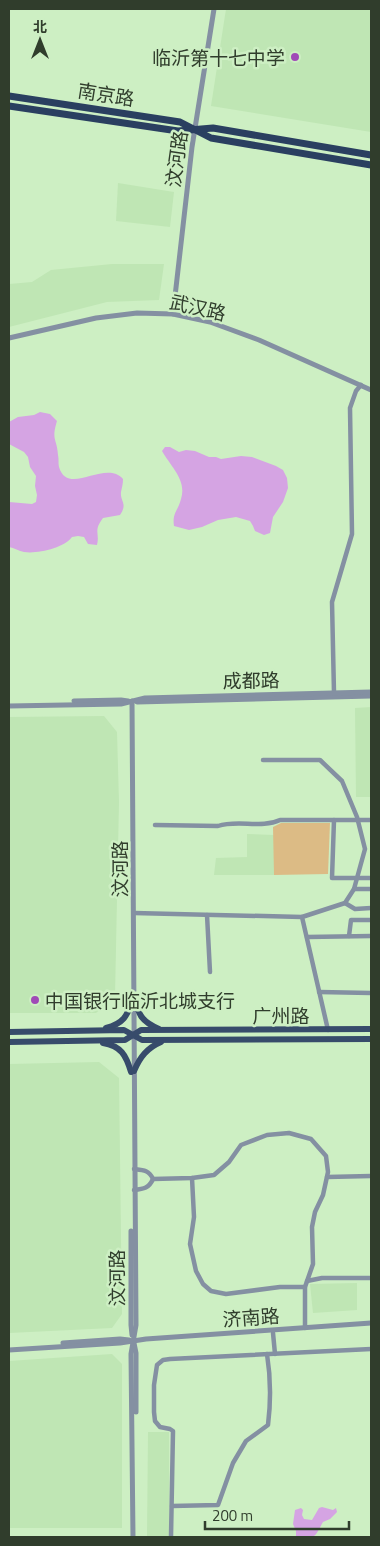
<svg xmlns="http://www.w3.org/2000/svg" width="380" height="1546" font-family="'Titillium Web','Noto Sans SC',sans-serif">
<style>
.built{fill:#bfe6b4}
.green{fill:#dcbb85}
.water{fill:#d5a4e3}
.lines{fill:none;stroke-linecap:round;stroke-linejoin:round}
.minor{stroke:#8490a2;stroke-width:4.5}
.tertiary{stroke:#8490a2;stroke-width:5}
.primary{stroke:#374b6b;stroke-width:6}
.trunk{stroke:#2a3f60;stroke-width:7}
.poi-dot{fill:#a04ab7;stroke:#cdefc3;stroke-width:2}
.labels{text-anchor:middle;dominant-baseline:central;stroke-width:5;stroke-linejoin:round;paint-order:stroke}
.poi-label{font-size:19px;fill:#303d2c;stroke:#cdefc3;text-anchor:end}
.street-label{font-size:19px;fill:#303d2c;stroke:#cdefc3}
</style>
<rect width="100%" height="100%" fill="#cdefc3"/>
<g class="built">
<polygon points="226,9 371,9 371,132 211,106"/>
<polygon points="118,183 174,192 170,227 116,221"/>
<polygon points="112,264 164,264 159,300 107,302 9,327 9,284 32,282 51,270"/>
<polygon points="371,707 371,797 356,797 355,708"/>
<polygon points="104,716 117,732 119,802 115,996 96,1013 9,1013 9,717"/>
<polygon points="247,834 274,835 274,875 214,875 216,858 247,857"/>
<polygon points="99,1062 119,1078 122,1314 112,1328 9,1333 9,1064"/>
<polygon points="357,1283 357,1310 313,1313 310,1284"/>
<polygon points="112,1354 122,1364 122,1528 9,1528 9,1361"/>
<polygon points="148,1432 169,1432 169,1537 147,1537"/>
</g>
<polygon class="green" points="281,823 330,823 328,874 274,875 273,827"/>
<g class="water">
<path d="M 40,412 L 50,414 L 57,421 C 51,441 57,438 58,455 C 59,459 58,463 59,467 C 68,497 105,459 123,479 C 123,484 122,487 121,492 C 120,502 128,503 120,515 L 103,518 C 93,531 100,533 97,545 L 88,544 L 84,537 L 78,536 L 72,537 C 64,548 38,554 24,552 C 19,551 14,548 9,547 L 9,502 L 32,504 L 36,502 L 37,495 L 35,486 L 36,476 L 30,467 L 28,457 L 24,452 L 9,444 L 9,422 L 18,417 L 34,415 Z"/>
<path d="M 165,447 L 170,447 L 179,452 L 186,450 L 195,451 L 209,457 L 216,457 L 221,459 L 241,456 L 252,457 L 276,466 L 283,470 L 287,478 L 288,488 L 283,502 L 273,517 L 270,533 L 264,535 L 255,531 L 253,526 L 250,521 L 236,517 L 218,520 L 202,527 L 189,530 L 174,526 C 172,513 178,511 181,499 C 187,480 171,467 162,451 Z"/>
<path d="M 322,1507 L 333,1510 L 336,1508 L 337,1512 L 330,1519 L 323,1522 C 313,1540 317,1537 296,1537 L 296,1531 L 293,1524 L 295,1510 L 301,1508 L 303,1510 L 302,1515 L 304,1519 L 312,1520 L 319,1508 Z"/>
</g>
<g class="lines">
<g class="minor">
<polyline points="334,693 332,602 352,534 350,408 356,391 361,385"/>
<polyline points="263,760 320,760 342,781 357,817 365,849 354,889 345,903 302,917 328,1030"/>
<polyline points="334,820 332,878 371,878"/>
<path d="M 155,825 L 218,826 C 238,819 261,829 280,820 L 371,820"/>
<polyline points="354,889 371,889"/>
<polyline points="345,903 355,909 371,908"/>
<polyline points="134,913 302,917"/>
<polyline points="207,915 210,972"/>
<polyline points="349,936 351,920 371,920"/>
<polyline points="307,937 371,936"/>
<polyline points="319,992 371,993"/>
<path d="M 134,1169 C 143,1170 149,1170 153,1179 C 149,1188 144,1189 134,1190"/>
<polyline points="327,1177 371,1176"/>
<polyline points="192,1178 194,1217 190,1244 196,1271 203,1284 211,1291 226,1294 280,1287 305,1287"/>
<polyline points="153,1179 192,1178 214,1175 229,1162 241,1145 267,1135 289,1133 311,1139 326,1156 328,1172 323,1195 315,1212 312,1227 313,1264 305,1287 305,1328"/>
<polyline points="307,1281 322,1278 371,1278"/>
<polyline points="273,1333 275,1354"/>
<path d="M 172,1506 L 218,1505 L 233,1463 L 246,1441 L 268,1425 C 271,1401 271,1379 267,1354"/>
<polyline points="171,1537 173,1431 170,1429 160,1427 155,1421 154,1412 154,1385 157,1365 163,1360 170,1359 371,1349"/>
</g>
<g class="tertiary">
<polyline points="173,314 192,147 214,9"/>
<polyline points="9,338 96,318 137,313 173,314 210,322 259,340 371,390"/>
<polyline points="74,701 121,700 128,701"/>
<polyline points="132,701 136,1325 131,1354 133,1537"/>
<polyline points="137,702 371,696"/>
<polyline points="9,706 121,704 145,698 371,692"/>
<polyline points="131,1231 131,1325 132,1335"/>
<polyline points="63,1343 120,1339 129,1340"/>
<polyline points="134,1343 136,1353 136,1412"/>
<polyline points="9,1350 120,1343 146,1339 371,1323"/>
</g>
<g class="primary">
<path d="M 134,998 C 139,1015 141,1021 159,1029"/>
<path d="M 106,1028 C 125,1023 127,1015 134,998"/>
<polyline points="9,1032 124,1030 142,1040 371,1039"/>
<polyline points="9,1042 125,1040 141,1030 371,1029"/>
<path d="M 103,1043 C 121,1046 126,1055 131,1072"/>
<path d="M 134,1071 C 140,1057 147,1048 161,1042"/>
</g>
<g class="trunk">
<polyline points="9,96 180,122 211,138 371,165"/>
<polyline points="9,106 178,131 213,128 371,155"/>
</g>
</g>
<g class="poi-dot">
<circle cx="295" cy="57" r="5"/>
<circle cx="35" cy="1000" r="5"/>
</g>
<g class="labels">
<g class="poi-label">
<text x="285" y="57">临沂第十七中学</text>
<text x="45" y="1000" text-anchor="start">中国银行临沂北城支行</text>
</g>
<g class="street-label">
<text transform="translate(106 94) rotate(9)">南京路</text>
<text transform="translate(176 159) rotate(-82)">汶河路</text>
<text transform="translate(198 307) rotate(13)">武汉路</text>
<text transform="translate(251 680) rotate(-1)">成都路</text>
<text transform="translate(119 869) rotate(-90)">汶河路</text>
<text x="281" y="1015">广州路</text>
<text transform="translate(116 1278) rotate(-90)">汶河路</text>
<text transform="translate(251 1317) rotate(-4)">济南路</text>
</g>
</g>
<rect width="380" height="1546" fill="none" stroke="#303d2c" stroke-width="20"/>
<g transform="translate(40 40)" stroke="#cdefc3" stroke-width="4" paint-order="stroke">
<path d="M0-4L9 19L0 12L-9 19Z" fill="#303d2c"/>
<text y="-8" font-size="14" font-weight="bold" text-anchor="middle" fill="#303d2c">北</text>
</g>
<path d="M205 1521v8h144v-8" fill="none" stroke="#303d2c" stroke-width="2.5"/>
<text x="212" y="1521" font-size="15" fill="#303d2c" stroke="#cdefc3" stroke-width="4" paint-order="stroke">200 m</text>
</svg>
